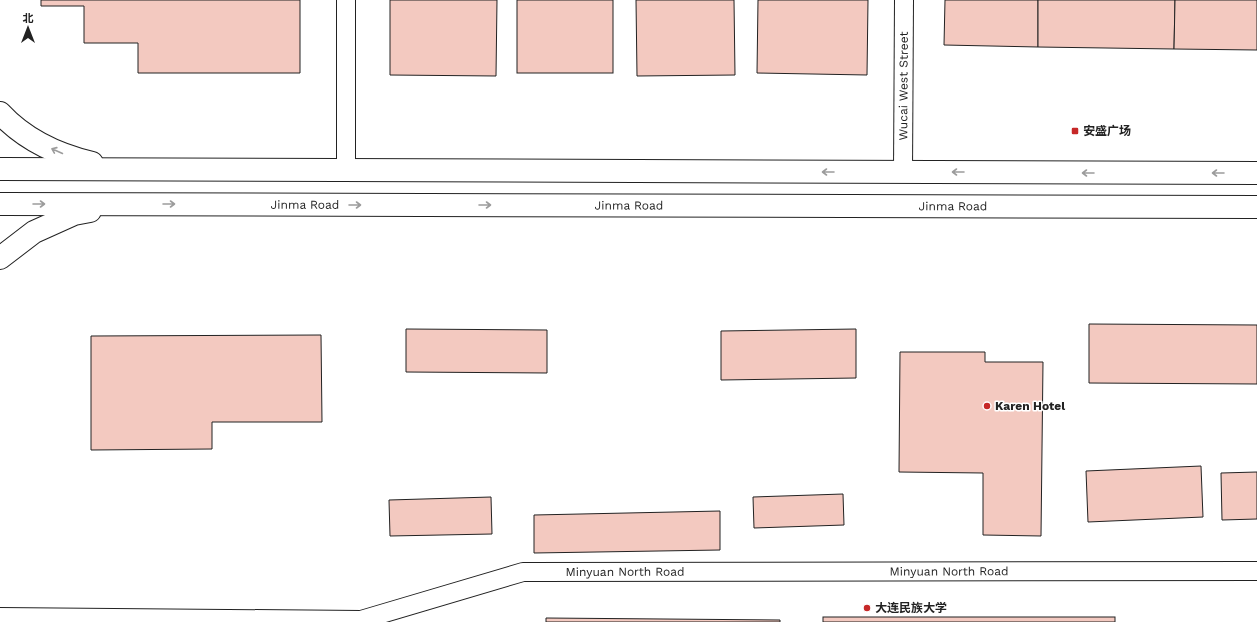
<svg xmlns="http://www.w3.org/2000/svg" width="1257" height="622" font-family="'Work Sans','Noto Sans SC',sans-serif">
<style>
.building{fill:#f3c9c0;stroke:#222}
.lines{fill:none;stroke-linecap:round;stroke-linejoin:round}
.street-casing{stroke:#222;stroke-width:20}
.secondary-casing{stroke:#222;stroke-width:24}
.street{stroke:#fff;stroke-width:18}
.secondary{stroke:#fff;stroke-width:22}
.oneway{stroke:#9c9c9c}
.poi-dot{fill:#c62828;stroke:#fff;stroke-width:1.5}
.labels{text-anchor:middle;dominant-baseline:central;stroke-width:3;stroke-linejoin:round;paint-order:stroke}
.street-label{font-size:12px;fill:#222;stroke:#fff}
.poi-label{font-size:12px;font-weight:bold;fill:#222;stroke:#fff;text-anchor:start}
</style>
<rect width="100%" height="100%" fill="#fff"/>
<g class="building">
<polygon points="41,0 300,0 300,73 138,73 138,43 84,43 84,6 41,6"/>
<polygon points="390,0 497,0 496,76 390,75"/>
<rect x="517" y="0" width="96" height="73"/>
<polygon points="636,0 734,0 735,75 637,76"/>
<polygon points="758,0 868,0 867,75 757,73"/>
<polygon points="945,0 1038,0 1038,47 944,45"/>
<polygon points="1038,0 1175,0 1174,49 1038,47"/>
<polygon points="1175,0 1257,0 1257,50 1174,49"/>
<polygon points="1089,324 1257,325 1257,384 1089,383"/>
<polygon points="406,329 547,330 547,373 406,372"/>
<polygon points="856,329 856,378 721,380 721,331"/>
<polygon points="321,335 322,422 212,422 212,449 91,450 91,336"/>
<polygon points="900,352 985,352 985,362 1043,362 1041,536 983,535 983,473 899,472"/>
<polygon points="1201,466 1203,517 1088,522 1086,471"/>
<polygon points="1257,472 1257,519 1222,520 1221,473"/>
<polygon points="843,494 844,525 754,528 753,497"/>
<polygon points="491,497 492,534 390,536 389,500"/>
<polygon points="720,511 720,550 534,553 534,515"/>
<rect x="823" y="617" width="292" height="5"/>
<polygon points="546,618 780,620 780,622 546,622"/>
</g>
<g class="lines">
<defs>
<g id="street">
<polyline points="346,0 346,170"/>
<path id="s1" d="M 903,172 L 904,0"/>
<path id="s2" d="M 0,617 L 361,620 L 523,572 L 1257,571"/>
</g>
<g id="secondary">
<path d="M 0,113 C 24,139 58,155 92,163"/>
<polyline points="0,169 1257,173"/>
<path id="s3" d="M 0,204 L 1257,207"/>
<polyline points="0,258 34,232 74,214 90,211"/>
</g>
</defs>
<use href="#street" class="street-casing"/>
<use href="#secondary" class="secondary-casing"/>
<use href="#street" class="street"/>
<use href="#secondary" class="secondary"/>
</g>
<defs><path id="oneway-shaft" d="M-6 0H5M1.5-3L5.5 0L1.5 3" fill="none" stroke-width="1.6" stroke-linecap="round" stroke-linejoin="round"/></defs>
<g class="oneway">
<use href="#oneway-shaft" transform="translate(57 151) rotate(-156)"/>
<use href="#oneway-shaft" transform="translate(828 172) rotate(-180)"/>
<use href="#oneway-shaft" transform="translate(958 172) rotate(-180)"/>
<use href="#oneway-shaft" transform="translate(1088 173) rotate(-180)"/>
<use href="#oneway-shaft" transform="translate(1218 173) rotate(-180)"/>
<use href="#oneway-shaft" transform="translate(39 204)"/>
<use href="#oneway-shaft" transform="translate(169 204)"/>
<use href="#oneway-shaft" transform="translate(355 205)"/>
<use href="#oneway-shaft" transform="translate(485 205)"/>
</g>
<g class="poi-dot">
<rect x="1071" y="127" width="8" height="8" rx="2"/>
<circle cx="987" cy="406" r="4"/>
<circle cx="867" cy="608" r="4"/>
</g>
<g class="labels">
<g class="street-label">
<text stroke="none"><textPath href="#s1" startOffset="86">Wucai West Street</textPath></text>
<text stroke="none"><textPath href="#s3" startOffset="305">Jinma Road</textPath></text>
<text stroke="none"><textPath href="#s3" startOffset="629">Jinma Road</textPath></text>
<text stroke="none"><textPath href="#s3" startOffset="953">Jinma Road</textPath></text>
<text stroke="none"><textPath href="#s2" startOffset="632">Minyuan North Road</textPath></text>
<text stroke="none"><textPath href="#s2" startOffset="956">Minyuan North Road</textPath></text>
</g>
<g class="poi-label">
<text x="1083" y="131">安盛广场</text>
<text x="995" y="406">Karen Hotel</text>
<text x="875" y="608">大连民族大学</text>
</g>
</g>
<g transform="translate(28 28)" stroke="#ffffff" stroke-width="3" paint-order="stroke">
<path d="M0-3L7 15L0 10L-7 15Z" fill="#222222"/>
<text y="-6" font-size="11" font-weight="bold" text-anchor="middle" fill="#222222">北</text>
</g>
</svg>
